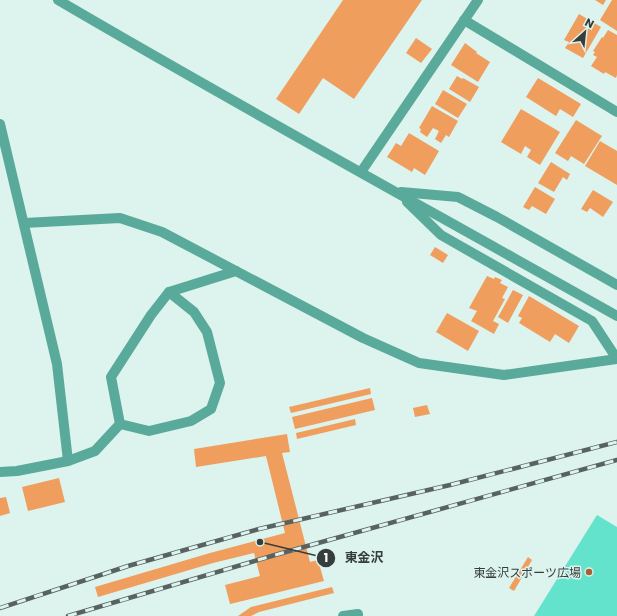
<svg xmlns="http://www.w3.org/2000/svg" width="617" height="616" font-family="Poppins,'Noto Sans JP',sans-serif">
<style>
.green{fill:#64e3cc}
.building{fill:#f09e5e}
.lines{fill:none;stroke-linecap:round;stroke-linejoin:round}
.minor{stroke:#59aa9a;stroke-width:10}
.rail-casing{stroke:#586361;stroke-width:4.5}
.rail{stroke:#ddf3ed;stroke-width:3;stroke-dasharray:9;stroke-linecap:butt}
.poi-dot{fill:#a4632e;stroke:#ddf3ed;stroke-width:1.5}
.labels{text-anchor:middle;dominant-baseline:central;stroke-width:3;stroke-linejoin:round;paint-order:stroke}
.poi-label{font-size:12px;fill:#353e3c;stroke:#ddf3ed;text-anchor:end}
.leader{fill:none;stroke:#353e3c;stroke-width:1.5}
.callout-dot{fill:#353e3c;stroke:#ddf3ed;stroke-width:1.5}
.mark-label{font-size:12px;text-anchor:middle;font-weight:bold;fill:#fff}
.callout-label{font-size:13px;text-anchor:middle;font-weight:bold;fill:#353e3c;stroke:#ddf3ed;stroke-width:3;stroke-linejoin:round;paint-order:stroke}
</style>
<rect width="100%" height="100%" fill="#ddf3ed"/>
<polygon class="green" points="597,515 617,527 617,616 534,616"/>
<g class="building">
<polygon points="343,0 422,0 354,99 323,78 299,114 276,99"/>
<polygon points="595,0 606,0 603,5"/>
<polygon points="612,0 617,0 617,31 600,20"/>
<polygon points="579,14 601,27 583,58 565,48 569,42 564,40"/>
<polygon points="608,30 617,35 617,75 616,78 605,72 604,74 591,66 597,57 593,55 595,52 593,51 602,37 603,38"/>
<polygon points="416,38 432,49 421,63 406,53"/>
<polygon points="465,43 477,52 476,53 490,62 478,82 451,65"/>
<polygon points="457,76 462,79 463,78 479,87 470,102 449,89"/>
<polygon points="538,78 581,104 573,117 560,109 556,116 526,97"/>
<polygon points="443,90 467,104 458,118 435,104"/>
<polygon points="432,106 458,121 449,137 446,135 441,143 435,139 439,131 433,128 427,137 420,132 421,129 419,128"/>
<polygon points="521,109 560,132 540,165 527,157 531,150 525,146 521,154 501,142"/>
<polygon points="576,120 602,136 584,164 571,156 568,161 555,153"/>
<polygon points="409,133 439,151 425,175 414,168 412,172 387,157 396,143 401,146"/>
<polygon points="600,141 617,151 617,185 585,166"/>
<polygon points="551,162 570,174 567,180 563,177 554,192 538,183"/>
<polygon points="535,187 555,199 546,214 532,206 529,210 523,207"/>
<polygon points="593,190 613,202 603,217 590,208 587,212 581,209"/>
<polygon points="435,247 448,255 443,263 430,255"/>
<polygon points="487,276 494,279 495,277 502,280 500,283 508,287 502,298 505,299 493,321 499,324 494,334 471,321 477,311 469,308"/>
<polygon points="513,290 523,295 508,323 498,317"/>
<polygon points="529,296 579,326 569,343 555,334 550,342 519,323 522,318 518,316"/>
<polygon points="447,313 479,331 468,351 436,332"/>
<polygon points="370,388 371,394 291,413 289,407"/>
<polygon points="372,398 375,410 295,429 292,417"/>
<polygon points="427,405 430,414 415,417 413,408"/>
<polygon points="355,419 356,425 297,439 296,433"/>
<polygon points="287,434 290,452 282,453 310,562 318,560 324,581 230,604 225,585 260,576 254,553 213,563 98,597 95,587 210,553 285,533 266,456 196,467 194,449"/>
<polygon points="59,478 65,502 28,511 22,487"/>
<polygon points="6,497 10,513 0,516 0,498"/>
<polygon points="528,557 532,560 514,591 509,588"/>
<polygon points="332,587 334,593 259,612 251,616 238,616 251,607 259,605"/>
</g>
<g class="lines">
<g class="minor">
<path d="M 58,0 C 242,108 431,211 617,316"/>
<polyline points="464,20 617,112"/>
<polyline points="0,124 57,364 68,461"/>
<polyline points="361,172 478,0"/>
<polyline points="401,192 458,197 497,217 617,285"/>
<polyline points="407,202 441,235 592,321 617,359"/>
<polyline points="24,223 120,218 162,232 363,338 419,363 504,375 617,359"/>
<polyline points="169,292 236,271"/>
<polyline points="0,472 17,471 68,461 95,451 120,424 149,431 191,421 211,409 220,383 207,332 194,312 169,292 151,315 111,377 120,424"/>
<polyline points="343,616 358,614 358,616"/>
</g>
<defs>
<g id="rail">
<polyline points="0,608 128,566 259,529 450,485 617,442"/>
<polyline points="68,616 275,555 617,460"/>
</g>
</defs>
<use href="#rail" class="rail-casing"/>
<use href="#rail" class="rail"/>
</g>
<circle class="poi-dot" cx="589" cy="572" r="4"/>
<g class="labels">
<g class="poi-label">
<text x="581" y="572">東金沢スポーツ広場</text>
</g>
</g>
<path class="leader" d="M260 542L326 558"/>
<g class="callout-dot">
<circle cx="260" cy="542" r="4"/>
<circle cx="326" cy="558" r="10"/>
</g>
<g class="mark-label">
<text x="326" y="562">1</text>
</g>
<g class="callout-label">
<text x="364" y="562">東金沢</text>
</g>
<g transform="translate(585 32) rotate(27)" stroke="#ddf3ed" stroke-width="3" paint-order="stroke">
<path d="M0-3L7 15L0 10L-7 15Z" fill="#353e3c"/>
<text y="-6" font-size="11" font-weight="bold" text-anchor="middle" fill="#353e3c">N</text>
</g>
</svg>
